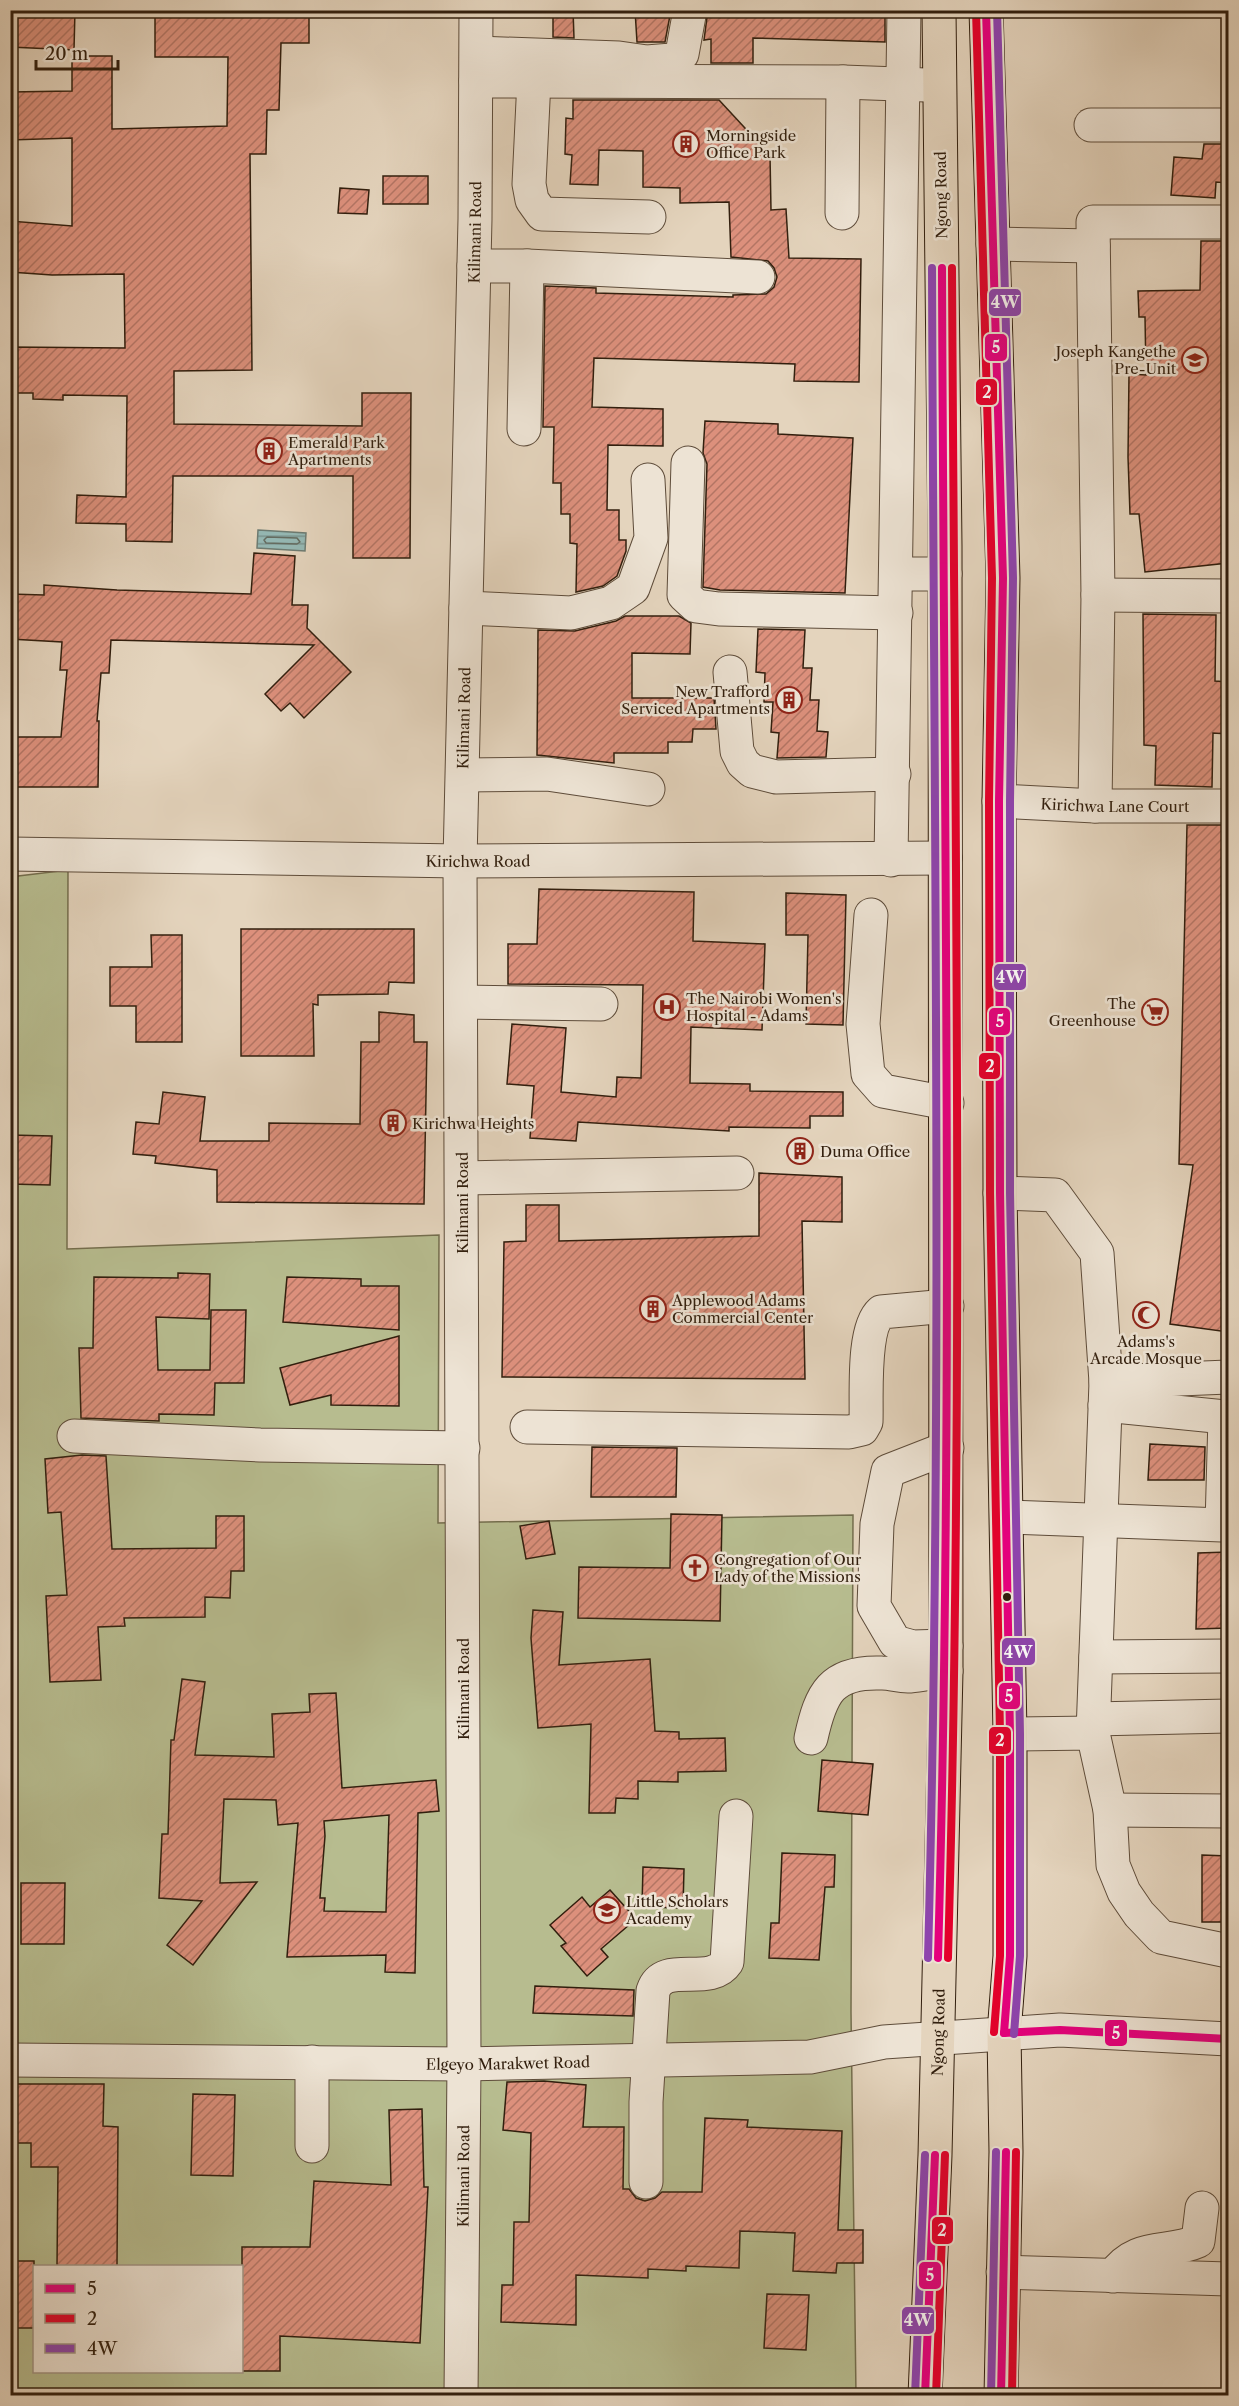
<svg xmlns="http://www.w3.org/2000/svg" width="1239" height="2406" font-family="'Libre Caslon Text',serif">
<style>
.green{fill:#b7bc8f;stroke:#746e4e;stroke-width:1.5;fill-rule:evenodd}
.water{fill:url(#water-rules);stroke:#6d7b72;stroke-width:1.5}
.lines{fill:none;stroke-linecap:round;stroke-linejoin:round}
.shore{stroke:#646c61;stroke-width:1.5}
.building{fill:url(#building-hatch);stroke:#321f0e;stroke-width:1.5;fill-rule:evenodd}
.minor-casing{stroke:#5e4c3a;stroke-width:35}
.major-casing{stroke:#321f0e;stroke-width:35}
.minor{stroke:#ede3d4;stroke-width:33}
.major{stroke:#e4d4bd;stroke-width:33}
.bus-1-casing{stroke:#ede3d4;stroke-width:12}
.bus-2-casing{stroke:#ede3d4;stroke-width:12}
.bus-3-casing{stroke:#ede3d4;stroke-width:12}
.bus-1{stroke:#e5007d;stroke-width:8}
.bus-2{stroke:#e4002b;stroke-width:8}
.bus-3{stroke:#8e44ad;stroke-width:8}
.bus-dot{fill:#321f0e;stroke:#ede3d4;stroke-width:2}
.labels{text-anchor:middle;dominant-baseline:central;stroke-width:5;stroke-linejoin:round;paint-order:stroke}
.poi-label{font-size:15px;fill:#321f0e;stroke:#ede3d4;text-anchor:start}
.street-label{font-size:15px;fill:#321f0e;stroke:#ede3d4}
.line-badge{stroke:#ede3d4;stroke-width:2}
.badge-label{font-size:16px;text-anchor:middle;font-weight:bold;fill:#fff}
</style>
<defs>
<pattern id="water-rules" width="6" height="5" patternUnits="userSpaceOnUse" patternTransform="scale(1.5)"><rect width="6" height="5" fill="#95b8b4"/><path d="M0 2.5h6" fill="none" stroke="#7a9591"/></pattern>
<pattern id="building-hatch" width="6" height="6" patternUnits="userSpaceOnUse" patternTransform="scale(1.5)"><rect width="6" height="6" fill="#dc907c"/><path d="M-1 1l2-2M0 6l6-6M5 7l2-2" fill="none" stroke="#b37564"/></pattern>
</defs>
<rect width="100%" height="100%" fill="#e4d4bd"/>
<filter id="stains"><feTurbulence type="fractalNoise" baseFrequency=".00333" numOctaves="4"/><feColorMatrix values="0 0 0 0 .2 0 0 0 0 .09 0 0 0 0 .02 0 0 0 .5 -.17"/></filter>
<radialGradient id="worn" r=".72"><stop offset=".6" stop-color="#630" stop-opacity="0"/><stop offset="1" stop-color="#630" stop-opacity=".3"/></radialGradient>
<path class="green" d="M 68,870 L 67,1249 L 439,1235 L 438,1523 L 853,1515 L 851,2012 L 856,2395 L 11,2395 L 10,877 ZM 34,2266 L 242,2266 L 242,2372 L 34,2372 Z"/>
<polygon class="water" points="258,530 306,533 305,551 257,548"/>
<g class="lines">
<polygon class="shore" points="267,537 297,538 300,542 297,544 266,543 264,540"/>
</g>
<g class="building">
<polygon points="33,10 75,10 74,50 10,47 10,16 33,16"/>
<polygon points="553,10 573,10 574,38 553,37"/>
<polygon points="635,10 671,10 665,42 637,42"/>
<polygon points="708,10 885,10 885,42 753,38 753,63 711,63 711,39 704,40"/>
<polygon points="155,11 309,12 309,43 281,43 279,110 267,110 266,154 250,154 252,370 174,371 174,424 362,426 362,393 411,393 410,558 353,558 353,476 173,476 172,542 126,541 126,524 76,523 77,495 126,497 127,396 63,395 63,400 33,399 33,393 10,393 10,347 125,348 124,274 52,275 10,272 10,221 72,226 72,138 10,140 10,92 72,91 72,56 112,56 112,129 227,126 228,57 155,57"/>
<polygon points="573,100 719,100 770,155 771,210 786,209 789,258 861,259 859,382 794,381 795,364 594,358 592,407 663,409 663,446 608,445 607,510 619,510 619,540 626,540 626,551 617,576 603,586 576,592 577,544 570,543 570,514 561,514 561,483 553,483 554,427 543,427 545,286 596,288 596,293 733,297 733,295 766,294 774,287 777,277 774,268 768,261 731,257 729,202 680,203 680,188 643,187 643,151 599,150 598,185 570,184 572,155 565,154 566,118 573,119"/>
<polygon points="1204,144 1228,144 1228,183 1216,182 1215,198 1171,195 1174,157 1202,159"/>
<rect x="383" y="176" width="45" height="28"/>
<polygon points="340,188 369,190 367,214 338,213"/>
<polygon points="1201,241 1228,241 1228,563 1145,572 1139,514 1130,514 1128,457 1129,374 1146,375 1145,317 1139,317 1138,291 1200,290"/>
<polygon points="705,421 778,424 778,434 853,438 845,593 720,590 703,587 707,464 703,453"/>
<polygon points="254,553 295,556 292,605 308,605 307,628 351,672 304,718 290,703 281,711 265,694 314,645 111,640 109,673 101,673 97,721 99,721 98,787 10,787 10,737 61,737 67,670 60,670 62,642 10,639 10,594 44,595 44,585 117,590 251,594"/>
<polygon points="1143,614 1216,615 1215,681 1228,682 1228,734 1213,733 1212,787 1155,785 1156,746 1144,745"/>
<polygon points="625,616 679,616 691,623 690,654 632,653 632,698 714,698 716,729 693,729 692,742 668,742 668,753 614,753 614,763 537,755 538,630 575,631 616,621"/>
<polygon points="758,629 805,630 803,668 812,668 810,700 819,700 817,731 828,732 826,757 777,758 779,733 771,732 773,702 764,702 765,673 756,672"/>
<polygon points="1187,825 1228,825 1228,1332 1170,1324 1193,1165 1179,1164"/>
<polygon points="539,889 694,892 693,941 765,944 762,1030 691,1027 690,1083 750,1084 750,1091 843,1092 843,1116 810,1116 810,1128 729,1127 729,1131 578,1122 576,1141 530,1138 534,1086 507,1084 512,1024 566,1028 561,1092 616,1097 617,1077 641,1078 643,985 508,984 508,944 537,944"/>
<polygon points="786,893 846,895 843,1025 806,1024 808,935 786,935"/>
<polygon points="241,929 414,929 414,983 389,982 388,994 318,995 318,1005 313,1004 314,1056 241,1056"/>
<polygon points="151,935 182,935 182,1042 136,1042 136,1006 110,1006 110,967 152,967"/>
<polygon points="379,1012 414,1015 414,1042 427,1042 424,1204 217,1202 217,1170 155,1163 156,1156 133,1154 136,1122 159,1124 163,1092 205,1097 200,1141 269,1141 269,1123 360,1124 361,1042 379,1042"/>
<polygon points="10,1135 52,1136 50,1185 10,1184"/>
<polygon points="759,1173 842,1177 842,1222 802,1221 805,1379 502,1377 504,1242 526,1241 526,1205 559,1205 559,1241 759,1236"/>
<polygon points="178,1273 210,1274 209,1319 156,1317 158,1370 210,1370 211,1310 246,1310 244,1383 215,1383 214,1415 159,1414 159,1421 81,1418 79,1348 93,1348 94,1277 178,1278"/>
<polygon points="287,1277 361,1279 361,1286 399,1286 399,1330 283,1322"/>
<polygon points="399,1336 399,1406 331,1405 331,1395 290,1405 280,1368"/>
<polygon points="1150,1444 1205,1447 1204,1480 1148,1480"/>
<polygon points="592,1447 677,1448 676,1497 591,1497"/>
<polygon points="82,1455 106,1456 112,1549 216,1548 216,1516 244,1516 244,1571 231,1571 230,1598 205,1597 205,1617 124,1618 125,1626 98,1627 101,1680 50,1682 46,1596 67,1595 61,1512 48,1513 45,1459"/>
<polygon points="671,1514 722,1515 720,1621 578,1618 579,1567 670,1568"/>
<polygon points="549,1521 555,1554 526,1559 520,1526"/>
<polygon points="1228,1552 1228,1628 1196,1629 1198,1553"/>
<polygon points="533,1610 563,1612 559,1665 650,1659 655,1731 679,1732 679,1739 725,1738 726,1771 678,1772 678,1782 638,1781 638,1799 616,1798 615,1813 589,1813 591,1724 538,1728 531,1638"/>
<path d="M 182,1679 L 205,1682 L 195,1755 L 274,1757 L 272,1714 L 310,1712 L 309,1694 L 336,1693 L 342,1788 L 436,1780 L 439,1811 L 418,1813 L 415,1973 L 385,1972 L 386,1955 L 287,1957 L 298,1823 L 278,1825 L 276,1800 L 224,1799 L 220,1883 L 257,1882 L 193,1965 L 167,1945 L 202,1901 L 159,1898 L 162,1834 L 168,1834 L 171,1740 L 174,1740 ZM 389,1815 L 386,1912 L 324,1911 L 325,1898 L 320,1898 L 325,1836 L 324,1821 Z"/>
<polygon points="822,1760 873,1764 868,1815 818,1811"/>
<polygon points="782,1853 835,1855 834,1887 825,1887 819,1960 769,1958 771,1923 779,1923"/>
<polygon points="1202,1855 1228,1856 1228,1922 1202,1922"/>
<polygon points="643,1867 684,1869 683,1908 642,1907"/>
<polygon points="21,1883 65,1883 64,1944 21,1944"/>
<polygon points="610,1890 636,1919 601,1949 608,1957 587,1976 561,1946 566,1943 550,1925 582,1897 590,1907"/>
<polygon points="535,1986 634,1990 633,2016 533,2013"/>
<polygon points="544,2081 586,2085 583,2127 624,2127 623,2189 629,2189 636,2198 645,2201 655,2198 662,2192 702,2192 705,2118 748,2120 747,2127 842,2131 838,2230 863,2230 863,2263 837,2263 836,2273 793,2271 795,2233 740,2231 739,2268 686,2266 686,2271 648,2269 648,2278 576,2275 576,2325 501,2322 502,2285 513,2285 514,2222 529,2222 531,2133 503,2130 507,2082"/>
<polygon points="10,2084 104,2084 103,2126 118,2127 117,2266 57,2266 58,2167 31,2167 31,2143 10,2143"/>
<polygon points="193,2094 235,2095 233,2176 191,2175"/>
<polygon points="422,2109 424,2187 428,2187 420,2343 280,2336 280,2371 242,2371 242,2247 310,2247 314,2181 391,2185 389,2110"/>
<rect x="10" y="2261" width="24" height="67"/>
<polygon points="767,2294 809,2295 806,2350 764,2348"/>
</g>
<g class="lines">
<defs>
<g id="minor">
<polyline points="477,53 619,58 647,62 672,60 682,54 690,10"/>
<polyline points="534,80 529,184 532,200 542,214 649,217"/>
<polyline points="476,81 843,82 926,85"/>
<polyline points="1091,125 1228,125"/>
<polyline points="842,213 843,82"/>
<polyline points="993,244 1093,246"/>
<polyline points="474,266 527,266 524,429"/>
<polyline points="527,266 758,277"/>
<polyline points="688,463 684,595 696,606 719,609 896,613"/>
<polyline points="897,574 945,574"/>
<polyline points="1098,595 1228,596"/>
<polyline points="466,608 571,613 611,603 633,588 651,538 648,480"/>
<polyline points="730,672 737,751 743,763 752,771 776,777 894,774"/>
<polyline points="463,775 547,774 648,789"/>
<path id="s1" d="M 999,801 L 1095,806 L 1228,806"/>
<polyline points="1095,806 1098,595 1093,222 1228,222"/>
<path id="s2" d="M 10,854 L 460,861 L 945,858"/>
<polyline points="891,860 904,10"/>
<polyline points="871,915 863,1024 868,1074 883,1091 947,1103"/>
<polyline points="461,1002 601,1004"/>
<polyline points="462,1178 737,1173"/>
<polyline points="1000,1193 1055,1195 1097,1253 1106,1382 1093,1733"/>
<polyline points="1106,1382 1228,1377"/>
<path d="M 527,1427 L 849,1432 L 862,1429 L 866,1422 C 867,1395 862,1329 881,1312 L 947,1306"/>
<polyline points="74,1436 260,1445 463,1448"/>
<polyline points="1007,1517 1222,1525 1225,1417 1105,1405"/>
<polyline points="946,1646 913,1647 895,1642 874,1606 877,1524 888,1471 947,1448"/>
<polyline points="1096,1657 1228,1656"/>
<polyline points="1094,1719 1228,1716"/>
<polyline points="1010,1734 1093,1733 1110,1810 1113,1865 1124,1892 1139,1914 1161,1937 1228,1951"/>
<path d="M 811,1738 C 821,1693 831,1671 882,1673 C 892,1673 901,1677 910,1676 C 922,1675 934,1672 946,1671"/>
<polyline points="1110,1810 1228,1811"/>
<path id="s3" d="M 10,2060 L 464,2064 L 810,2057 L 884,2042 L 1060,2030 L 1228,2039"/>
<polyline points="312,2146 312,2062"/>
<path d="M 646,2182 L 646,2102 L 653,1991 C 663,1959 710,1988 727,1962 L 736,1816"/>
<polyline points="1003,2272 1228,2279"/>
<path d="M 1113,2276 C 1136,2242 1167,2255 1198,2241 L 1202,2208"/>
<path id="s4" d="M 461,2396 L 464,2064 L 460,861 L 475,219 L 476,10"/>
</g>
<g id="major">
<polyline points="986,10 1003,578 999,801 1000,1193 1010,1734 1010,1956 1004,2033 1006,2152 1001,2396"/>
<path id="s5" d="M 925,2396 L 935,2155 L 946,1671 L 945,546 L 939,10"/>
</g>
</defs>
<use href="#minor" class="minor-casing"/>
<use href="#major" class="major-casing"/>
<use href="#minor" class="minor"/>
<use href="#major" class="major"/>
<defs>
<g id="bus-1">
<polyline points="986,10 1003,578 999,801 1000,1193 1010,1734 1010,1956 1004,2033"/>
<path d="M 938,1958 C 954,1395 944,831 942,268"/>
<polyline points="1004,2033 1060,2030 1228,2039"/>
<polyline points="925,2396 935,2155"/>
<polyline points="1001,2396 1006,2152"/>
</g>
<g id="bus-2">
<polyline points="976,10 992,578 989,801 990,1193 1000,1734 1000,1956 994,2032"/>
<path d="M 948,1958 C 964,1395 955,831 952,268"/>
<polyline points="936,2396 945,2155"/>
<polyline points="1012,2396 1016,2152"/>
</g>
<g id="bus-3">
<polyline points="997,10 1013,578 1010,801 1010,1193 1020,1734 1020,1956 1014,2034"/>
<path d="M 928,1958 C 943,1395 934,831 932,268"/>
<polyline points="915,2396 925,2155"/>
<polyline points="991,2396 996,2152"/>
</g>
</defs>
<use href="#bus-1" class="bus-1-casing"/>
<use href="#bus-2" class="bus-2-casing"/>
<use href="#bus-3" class="bus-3-casing"/>
<use href="#bus-1" class="bus-1"/>
<use href="#bus-2" class="bus-2"/>
<use href="#bus-3" class="bus-3"/>
</g>
<defs>
<symbol id="building-ring" viewBox="-11 -11 22 22"><circle r="9.5" fill="#ede3d4" stroke="#8f2418" stroke-width="1.5"/><path d="M-4-6H4V6H1V3H-1V6H-4ZM-2.5-4.3h1.7v1.8h-1.7ZM.8-4.3h1.7v1.8H.8ZM-2.5-1h1.7V.8h-1.7ZM.8-1h1.7V.8H.8Z" fill="#8f2418"/></symbol>
<symbol id="school-ring" viewBox="-11 -11 22 22"><circle r="9.5" fill="#ede3d4" stroke="#8f2418" stroke-width="1.5"/><path d="M0-5L7-2L0 1L-7-2ZM-4 1L0 2.5L4 1V4Q0 6-4 4Z" fill="#8f2418"/></symbol>
<symbol id="hospital-ring" viewBox="-11 -11 22 22"><circle r="9.5" fill="#ede3d4" stroke="#8f2418" stroke-width="1.5"/><path d="M-5-5h3v3.5h4V-5h3V5h-3V1.5h-4V5h-3Z" fill="#8f2418"/></symbol>
<symbol id="supermarket-ring" viewBox="-11 -11 22 22"><circle r="9.5" fill="#ede3d4" stroke="#8f2418" stroke-width="1.5"/><path d="M-6-5.5h2.5l.6 2H6L4.5 2H-2.5L-4.4-4H-6ZM-1.5 3.2a1.3 1.3 0 1 0 .1 0ZM3 3.2a1.3 1.3 0 1 0 .1 0Z" fill="#8f2418"/></symbol>
<symbol id="mosque-ring" viewBox="-11 -11 22 22"><circle r="9.5" fill="#ede3d4" stroke="#8f2418" stroke-width="1.5"/><path d="M3.5-4.9A6 6 0 1 0 3.5 4.9A5 5 0 1 1 3.5-4.9Z" fill="#8f2418"/></symbol>
<symbol id="church-ring" viewBox="-11 -11 22 22"><circle r="9.5" fill="#ede3d4" stroke="#8f2418" stroke-width="1.5"/><path d="M-1.2-6h2.4v3.5h3.3v2.4h-3.3V6h-2.4V-.1h-3.3v-2.4h3.3Z" fill="#8f2418"/></symbol>
</defs>
<g fill-rule="evenodd">
<use href="#building-ring" x="671" y="129" width="30" height="30"/>
<use href="#school-ring" x="1180" y="345" width="30" height="30"/>
<use href="#building-ring" x="254" y="436" width="30" height="30"/>
<use href="#building-ring" x="774" y="685" width="30" height="30"/>
<use href="#hospital-ring" x="652" y="992" width="30" height="30"/>
<use href="#supermarket-ring" x="1140" y="997" width="30" height="30"/>
<use href="#building-ring" x="378" y="1108" width="30" height="30"/>
<use href="#building-ring" x="785" y="1136" width="30" height="30"/>
<use href="#building-ring" x="638" y="1294" width="30" height="30"/>
<use href="#mosque-ring" x="1131" y="1300" width="30" height="30"/>
<use href="#church-ring" x="680" y="1553" width="30" height="30"/>
<use href="#school-ring" x="592" y="1895" width="30" height="30"/>
</g>
<circle class="bus-dot" cx="1007" cy="1597" r="5"/>
<g class="labels">
<g class="poi-label">
<text x="706" y="135">Morningside<tspan x="706" dy="17">Office Park</tspan></text>
<text x="1176" y="351" text-anchor="end">Joseph Kangethe<tspan x="1176" dy="17">Pre-Unit</tspan></text>
<text x="288" y="442">Emerald Park<tspan x="288" dy="17">Apartments</tspan></text>
<text x="770" y="691" text-anchor="end">New Trafford<tspan x="770" dy="17">Serviced Apartments</tspan></text>
<text x="686" y="998">The Nairobi Women's<tspan x="686" dy="17">Hospital - Adams</tspan></text>
<text x="1136" y="1003" text-anchor="end">The<tspan x="1136" dy="17">Greenhouse</tspan></text>
<text x="412" y="1123">Kirichwa Heights</text>
<text x="820" y="1151">Duma Office</text>
<text x="672" y="1300">Applewood Adams<tspan x="672" dy="17">Commercial Center</tspan></text>
<text x="1146" y="1341" text-anchor="middle">Adams's<tspan x="1146" dy="17">Arcade Mosque</tspan></text>
<text x="714" y="1559">Congregation of Our<tspan x="714" dy="17">Lady of the Missions</tspan></text>
<text x="626" y="1901">Little Scholars<tspan x="626" dy="17">Academy</tspan></text>
</g>
<g class="street-label">
<text transform="translate(941 195) rotate(-91)">Ngong Road</text>
<text stroke="none"><textPath href="#s4" startOffset="2164">Kilimani Road</textPath></text>
<text stroke="none"><textPath href="#s4" startOffset="1678">Kilimani Road</textPath></text>
<text stroke="none"><textPath href="#s1" startOffset="116">Kirichwa Lane Court</textPath></text>
<text stroke="none"><textPath href="#s2" startOffset="468">Kirichwa Road</textPath></text>
<text transform="translate(462 1203) rotate(-90)">Kilimani Road</text>
<text transform="translate(463 1689) rotate(-90)">Kilimani Road</text>
<text stroke="none"><textPath href="#s5" startOffset="364">Ngong Road</textPath></text>
<text stroke="none"><textPath href="#s3" startOffset="498">Elgeyo Marakwet Road</textPath></text>
<text stroke="none"><textPath href="#s4" startOffset="220">Kilimani Road</textPath></text>
</g>
</g>
<g class="line-badge">
<rect x="988" y="288" width="34" height="29" rx="6" fill="#8e44ad"/>
<rect x="984" y="333" width="24" height="29" rx="6" fill="#e5007d"/>
<rect x="975" y="378" width="23" height="28" rx="6" fill="#e4002b"/>
<rect x="993" y="963" width="34" height="28" rx="6" fill="#8e44ad"/>
<rect x="988" y="1007" width="23" height="29" rx="6" fill="#e5007d"/>
<rect x="978" y="1052" width="23" height="28" rx="6" fill="#e4002b"/>
<rect x="1001" y="1637" width="35" height="29" rx="6" fill="#8e44ad"/>
<rect x="998" y="1682" width="23" height="28" rx="6" fill="#e5007d"/>
<rect x="988" y="1726" width="24" height="29" rx="6" fill="#e4002b"/>
<rect x="1104" y="2019" width="24" height="28" rx="6" fill="#e5007d"/>
<rect x="931" y="2216" width="23" height="29" rx="6" fill="#e4002b"/>
<rect x="918" y="2261" width="24" height="29" rx="6" fill="#e5007d"/>
<rect x="901" y="2306" width="34" height="29" rx="6" fill="#8e44ad"/>
</g>
<g class="badge-label">
<text x="1005" y="308">4W</text>
<text x="996" y="353">5</text>
<text x="987" y="398">2</text>
<text x="1010" y="983">4W</text>
<text x="1000" y="1027">5</text>
<text x="990" y="1072">2</text>
<text x="1018" y="1658">4W</text>
<text x="1009" y="1702">5</text>
<text x="1000" y="1746">2</text>
<text x="1116" y="2039">5</text>
<text x="942" y="2236">2</text>
<text x="930" y="2281">5</text>
<text x="918" y="2326">4W</text>
</g>
<rect width="1239" height="2406" fill="none" stroke="#e4d4bd" stroke-width="36"/>
<rect x="12" y="12" width="1215" height="2382" fill="none" stroke="#321f0e" stroke-width="3"/>
<rect x="18" y="18" width="1203" height="2370" fill="none" stroke="#321f0e" stroke-width="1.5"/>
<rect x="33" y="2265" width="210" height="108" fill="#ede3d4" stroke="#a29585" stroke-width="1.5"/>
<rect x="45" y="2284" width="30" height="9" fill="#e5007d" stroke="#a29585" stroke-width="1.5"/>
<text x="87" y="2295" font-size="18" fill="#321f0e">5</text>
<rect x="45" y="2314" width="30" height="9" fill="#e4002b" stroke="#a29585" stroke-width="1.5"/>
<text x="87" y="2325" font-size="18" fill="#321f0e">2</text>
<rect x="45" y="2344" width="30" height="9" fill="#8e44ad" stroke="#a29585" stroke-width="1.5"/>
<text x="87" y="2355" font-size="18" fill="#321f0e">4W</text>
<path d="M36 60v9h82v-9" fill="none" stroke="#321f0e" stroke-width="3"/>
<text x="45" y="60" font-size="18" fill="#321f0e" stroke="#ede3d4" stroke-width="4.5" paint-order="stroke">20 m</text>
<rect width="100%" height="100%" filter="url(#stains)"/>
<rect width="100%" height="100%" fill="url(#worn)"/>
</svg>
